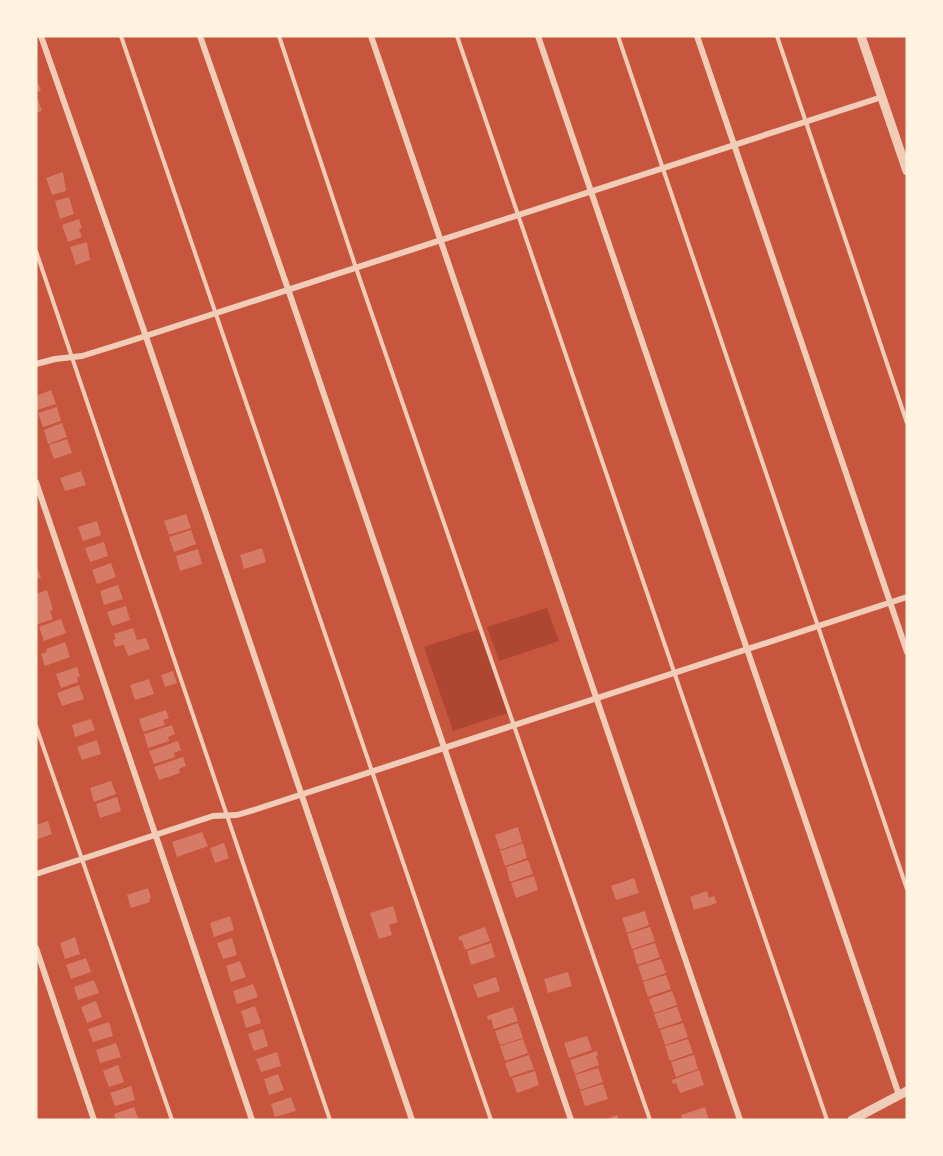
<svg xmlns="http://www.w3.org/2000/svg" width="943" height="1156" font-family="Raleway,sans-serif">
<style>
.green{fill:#ae4732}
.building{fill:#d67c66}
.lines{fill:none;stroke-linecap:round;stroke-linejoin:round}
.service{stroke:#f1ccb7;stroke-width:4}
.minor{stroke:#f1ccb7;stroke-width:6}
.tertiary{stroke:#f1ccb7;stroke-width:9}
</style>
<rect width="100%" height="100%" fill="#c8553d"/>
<g class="green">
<polygon points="547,608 559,641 499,661 487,627"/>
<polygon points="479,629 508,713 453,731 424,647"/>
</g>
<g class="building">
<polygon points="36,78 41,91 36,92"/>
<polygon points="36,94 42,111 36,113"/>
<polygon points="63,172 66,191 52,195 46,178"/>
<polygon points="69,197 74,214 60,219 55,201"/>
<polygon points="79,219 82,228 79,229 82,237 68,242 62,225"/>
<polygon points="87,242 90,260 76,265 70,247"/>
<polygon points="51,390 56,404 37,410 36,396"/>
<polygon points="57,407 61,421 43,427 38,413"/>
<polygon points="62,423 67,437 48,444 44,430"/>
<polygon points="67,439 72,453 54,459 49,445"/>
<polygon points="81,471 86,485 65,491 60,478"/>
<polygon points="186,514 191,528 169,535 164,521"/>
<polygon points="97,521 101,535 83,541 78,527"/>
<polygon points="191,530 196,544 174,552 169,537"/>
<polygon points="104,542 108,556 90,562 85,548"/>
<polygon points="262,548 266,562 244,569 240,555"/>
<polygon points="198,549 202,564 180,571 176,556"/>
<polygon points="111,563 116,577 97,584 92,570"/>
<polygon points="36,564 41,578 36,579"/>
<polygon points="118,585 123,599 104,605 100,591"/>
<polygon points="47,590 53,610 50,611 53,619 36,625 36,594"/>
<polygon points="126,606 130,620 112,626 107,612"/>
<polygon points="61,619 66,633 44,641 39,627"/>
<polygon points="133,628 137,640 146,638 150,649 128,656 124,645 115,647 113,640 116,639 114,634"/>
<polygon points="65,642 70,657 45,666 41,654 47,652 46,649"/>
<polygon points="77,667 80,676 77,678 78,682 61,688 56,674"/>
<polygon points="173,671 177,683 165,687 161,675"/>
<polygon points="149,679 154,694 135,700 130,685"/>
<polygon points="79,685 84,699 62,706 57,693"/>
<polygon points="166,710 169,718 163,720 165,725 143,732 139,719"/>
<polygon points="91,719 95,730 75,737 72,725"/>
<polygon points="172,725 175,734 168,737 169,741 148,748 144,734"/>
<polygon points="97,740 101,754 82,760 77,747"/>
<polygon points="178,741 181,750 174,753 175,757 154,764 149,751"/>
<polygon points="183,757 186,766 179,769 180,773 159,780 154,767"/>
<polygon points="111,781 116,794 94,802 90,788"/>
<polygon points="117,797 121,811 100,818 96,804"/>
<polygon points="48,821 52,834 36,840 36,825"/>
<polygon points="518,827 522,842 500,850 495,835"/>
<polygon points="202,832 208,846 177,857 172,842"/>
<polygon points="224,843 229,858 215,863 210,848"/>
<polygon points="523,843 527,858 505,866 500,851"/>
<polygon points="528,860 533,874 510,882 506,867"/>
<polygon points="534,876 538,890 516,898 511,883"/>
<polygon points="634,878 639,893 616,900 611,886"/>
<polygon points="148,888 151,898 149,899 150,902 131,908 127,895"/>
<polygon points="707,891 709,898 714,896 717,903 694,910 690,897"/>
<polygon points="393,906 398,922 389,925 392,935 379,939 370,913"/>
<polygon points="645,911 649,925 627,933 622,918"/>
<polygon points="230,916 234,930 214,937 210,923"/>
<polygon points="485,927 490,941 465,950 462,940 460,941 458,937"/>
<polygon points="650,927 655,941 632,949 627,934"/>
<polygon points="75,937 80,954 65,959 60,943"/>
<polygon points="232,938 237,955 223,959 217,943"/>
<polygon points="491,943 495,957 471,965 467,951"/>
<polygon points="655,943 660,957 637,965 633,950"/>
<polygon points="86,958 91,972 71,979 66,965"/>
<polygon points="661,959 666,973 643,981 638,966"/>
<polygon points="240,961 246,977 231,982 226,966"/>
<polygon points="568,972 572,986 548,993 544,979"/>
<polygon points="666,975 671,989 648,997 643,982"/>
<polygon points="496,977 500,991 478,998 473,985"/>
<polygon points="94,980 99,993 78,1000 74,987"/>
<polygon points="253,984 258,997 237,1004 233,991"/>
<polygon points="672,991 677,1005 654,1013 649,999"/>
<polygon points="96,1001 102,1017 87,1023 81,1007"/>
<polygon points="255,1006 261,1023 246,1028 241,1011"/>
<polygon points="513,1007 518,1021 494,1029 491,1019 488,1020 487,1016"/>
<polygon points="677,1007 682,1021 659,1029 654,1014"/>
<polygon points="109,1022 113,1036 93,1042 88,1029"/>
<polygon points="518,1023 523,1038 500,1045 495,1031"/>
<polygon points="683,1023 688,1037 665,1045 660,1030"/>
<polygon points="263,1029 268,1046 254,1051 248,1034"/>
<polygon points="587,1036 592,1050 569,1058 564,1043"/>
<polygon points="523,1039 528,1053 505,1061 500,1046"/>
<polygon points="688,1039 693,1053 670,1061 665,1046"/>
<polygon points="116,1043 121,1057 100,1063 96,1050"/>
<polygon points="597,1051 598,1055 596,1056 599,1065 575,1074 570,1060"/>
<polygon points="277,1052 281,1066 261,1072 256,1059"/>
<polygon points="529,1055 534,1069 510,1077 505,1063"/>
<polygon points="694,1055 698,1069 676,1077 671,1062"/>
<polygon points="118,1065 124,1082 109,1087 103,1071"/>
<polygon points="598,1068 603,1082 580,1090 575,1075"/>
<polygon points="699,1070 704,1085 680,1093 676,1083 673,1084 672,1080"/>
<polygon points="535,1071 539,1085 517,1093 512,1078"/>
<polygon points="278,1074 284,1090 269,1095 264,1079"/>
<polygon points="603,1084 608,1099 585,1106 580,1091"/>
<polygon points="131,1086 135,1100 115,1106 110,1093"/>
<polygon points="291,1097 296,1111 275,1117 271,1104"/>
<polygon points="134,1107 139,1120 116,1120 114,1114"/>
<polygon points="705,1107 709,1120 682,1120 681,1115"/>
<polygon points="617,1115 619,1120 604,1120"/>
</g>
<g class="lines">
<g class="service">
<polyline points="121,36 491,1120"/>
<polyline points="279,36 356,268 650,1120"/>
<polyline points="457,36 827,1120"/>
<polyline points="618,36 907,889"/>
<polyline points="777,36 907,423"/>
<polyline points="36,251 330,1120"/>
<polyline points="36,726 172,1120"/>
</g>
<g class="minor">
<polyline points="41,36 142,325 412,1120"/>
<polyline points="200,36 288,289 571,1120"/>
<polyline points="371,36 740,1120"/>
<polyline points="538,36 899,1095"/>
<polyline points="697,36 907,652"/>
<polyline points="36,364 55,359 82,356 127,342 882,97"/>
<polyline points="36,482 252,1120"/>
<polyline points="36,874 213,816 237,815 257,809 907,597"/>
<polyline points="36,948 94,1120"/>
</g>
<g class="tertiary">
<polyline points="861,36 907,171"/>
<polyline points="852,1120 907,1091"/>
</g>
</g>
<rect width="943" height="1156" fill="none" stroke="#fff3e0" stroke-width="75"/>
</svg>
